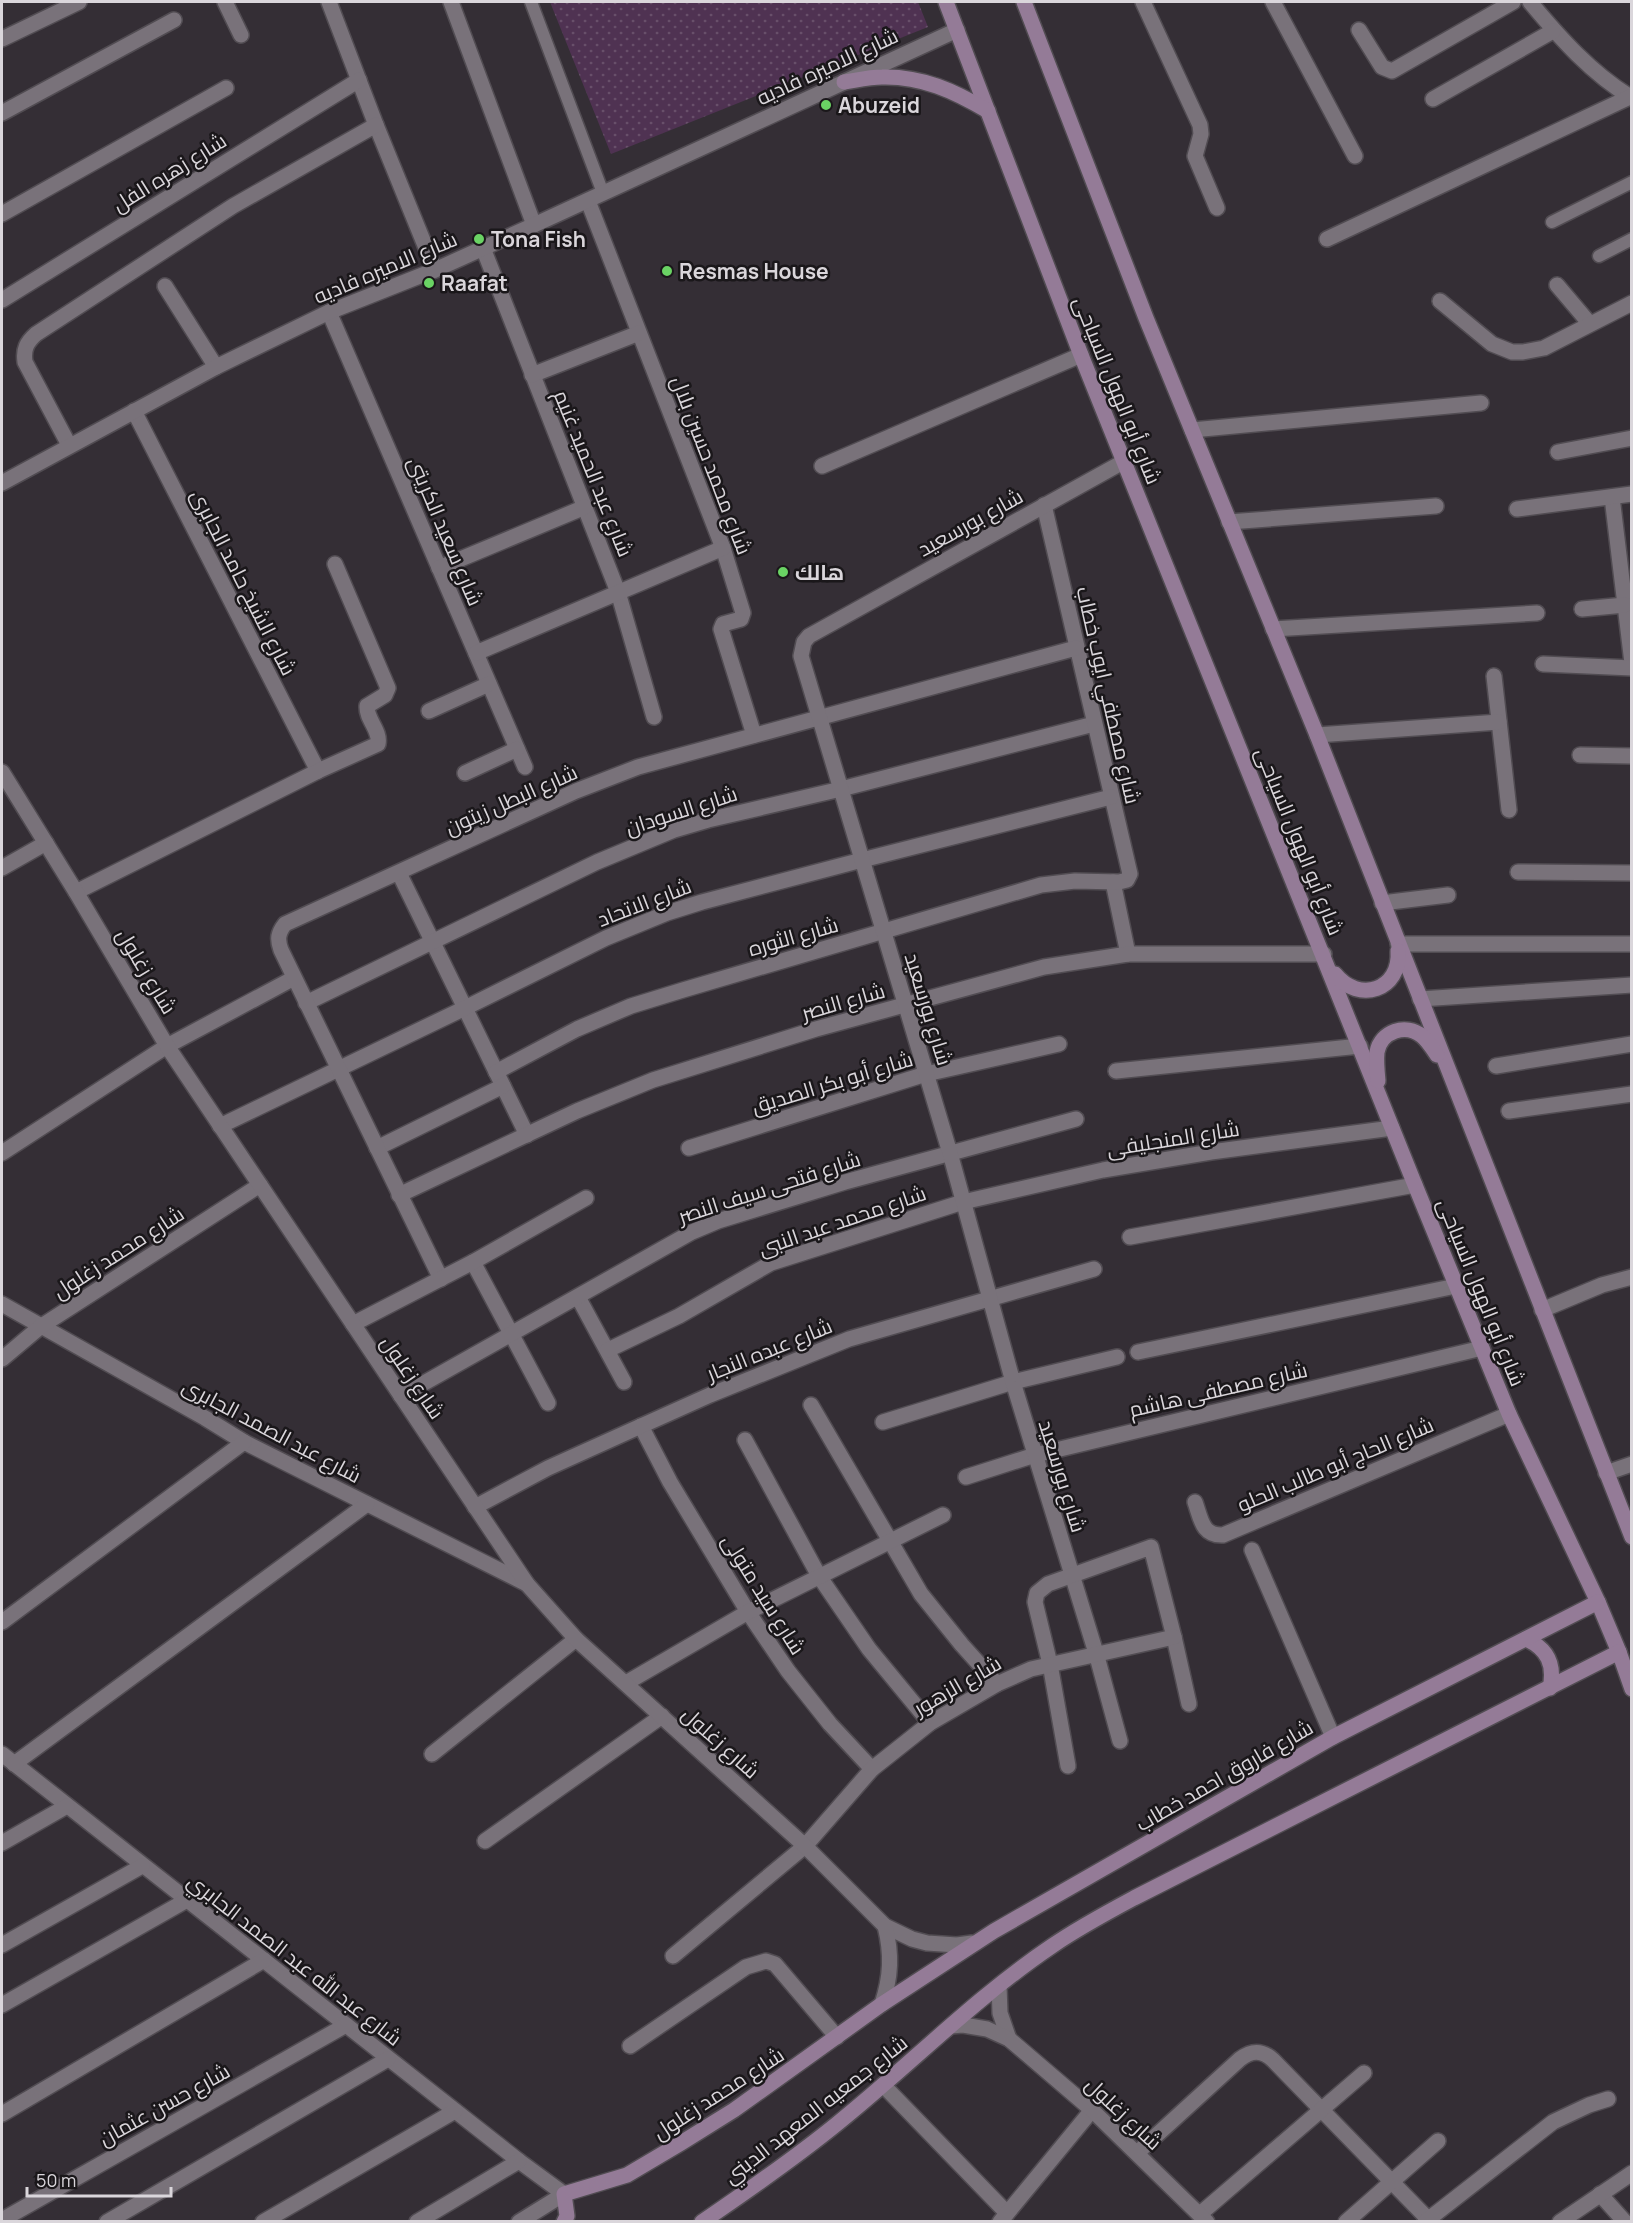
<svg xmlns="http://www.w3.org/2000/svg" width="1633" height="2223" font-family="Manrope,Cairo,sans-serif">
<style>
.grass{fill:url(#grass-dots)}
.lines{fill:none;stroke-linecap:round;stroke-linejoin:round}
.service-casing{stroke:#514c52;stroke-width:15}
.minor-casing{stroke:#514c52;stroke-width:18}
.tertiary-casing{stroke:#514c52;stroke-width:18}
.secondary-casing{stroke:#514c52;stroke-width:18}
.service{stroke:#79727a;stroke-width:12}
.minor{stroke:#79727a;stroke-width:15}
.tertiary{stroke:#79727a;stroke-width:15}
.secondary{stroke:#947b97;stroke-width:15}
.poi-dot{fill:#6ad364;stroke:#1a171a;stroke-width:2}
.labels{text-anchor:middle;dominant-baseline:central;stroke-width:5;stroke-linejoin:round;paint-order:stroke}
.street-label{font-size:21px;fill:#dad6db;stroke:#1a171a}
.poi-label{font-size:21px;font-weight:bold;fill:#dad6db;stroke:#1a171a;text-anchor:start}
</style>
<defs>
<pattern id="grass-dots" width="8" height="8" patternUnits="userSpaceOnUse" patternTransform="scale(1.5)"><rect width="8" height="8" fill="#4f3252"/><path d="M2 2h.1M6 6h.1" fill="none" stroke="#684f6a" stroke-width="1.8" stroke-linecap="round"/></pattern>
</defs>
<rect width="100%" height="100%" fill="#342e35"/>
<polygon class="grass" points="550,2 918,2 928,27 611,154"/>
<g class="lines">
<defs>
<g id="service">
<polyline points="531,2 603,193"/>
<polyline points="1552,222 1632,182"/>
<polyline points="1599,256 1632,239"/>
</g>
<g id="minor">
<polyline points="225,2 241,35"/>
<polyline points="329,2 376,125 435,270"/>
<polyline points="451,2 534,225"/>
<polyline points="1143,2 1200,125 1201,134 1195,156 1217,208"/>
<polyline points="1273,2 1355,156"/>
<path d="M 1530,2 C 1560,38 1591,73 1632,98"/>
<polyline points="1359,30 1382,67 1392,71 1513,2"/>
<polyline points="2,39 79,2"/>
<polyline points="1433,99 1553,31"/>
<polyline points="2,113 174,20"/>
<polyline points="588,201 723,548 743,613 741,619 723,624 721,629 754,735"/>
<polyline points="2,214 226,88"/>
<polyline points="1327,239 1632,96"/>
<polyline points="483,248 618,592 654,717"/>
<polyline points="1557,285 1590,324"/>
<polyline points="165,286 216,367"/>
<polyline points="2,300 359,80"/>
<polyline points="1440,301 1492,344 1512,352 1523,352 1544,348 1632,303"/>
<polyline points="329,312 525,767"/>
<polyline points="532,375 639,333"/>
<polyline points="134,411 318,771"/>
<polyline points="1192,430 1481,403"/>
<path d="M 69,445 L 25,362 C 23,349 27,342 36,334 L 233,206 L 376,125"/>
<polyline points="1558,452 1632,438"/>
<polyline points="822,466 1081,355"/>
<polyline points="2,483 216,367 329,312 435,270 534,225 957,30"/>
<polyline points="1612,497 1632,663"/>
<polyline points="1517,509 1632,494"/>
<polyline points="1229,522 1436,506"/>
<polyline points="439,568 585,507"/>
<polyline points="1582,609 1625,605"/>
<polyline points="1273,629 1537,613"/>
<polyline points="476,653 723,548"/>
<polyline points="1543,664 1632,668"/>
<polyline points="1494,676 1509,810"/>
<polyline points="429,711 489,684"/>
<polyline points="1317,735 1499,722"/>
<polyline points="1580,755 1632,756"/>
<polyline points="465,773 517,749"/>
<polyline points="2,868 46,843"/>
<polyline points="1518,872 1632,873"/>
<polyline points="399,873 527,1135"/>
<polyline points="1113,882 1128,954"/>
<path d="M 76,892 L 318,771 L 378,744 C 381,731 366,719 367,706 L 385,695 L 388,688 L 335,564"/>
<polyline points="1382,903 1448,895"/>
<polyline points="1398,944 1632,944"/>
<polyline points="1420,999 1632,985"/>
<polyline points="306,1003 597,862 674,830 708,820 841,789 1094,724"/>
<polyline points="1496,1066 1632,1044"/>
<polyline points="1116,1071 1360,1046"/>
<polyline points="496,1072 577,1029 631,1006 683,990 1041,885 1075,881 1119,882 1127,880 1130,874 1044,505"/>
<polyline points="1509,1111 1632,1094"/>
<polyline points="220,1126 465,1008 606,938 667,913 702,902 862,860 1111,797"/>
<polyline points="377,1148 503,1086"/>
<polyline points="689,1148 926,1074 1059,1044"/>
<polyline points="2,1153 167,1046 294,978"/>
<polyline points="399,1195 577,1111 653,1080 816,1029 1044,967 1128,954 1324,954"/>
<polyline points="1130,1237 1415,1185"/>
<polyline points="473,1262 548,1403"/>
<path d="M 441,1279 L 281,950 C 277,939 278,933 285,924 L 576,791 L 638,767 L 1076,648"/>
<polyline points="578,1297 624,1382"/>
<polyline points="2,1304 205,1418 244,1442 527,1584"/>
<polyline points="1542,1310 1602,1285 1632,1277"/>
<polyline points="353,1324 473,1262 586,1198"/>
<polyline points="608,1350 679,1316 771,1263 963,1202 1103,1170 1211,1152 1392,1128"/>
<polyline points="1138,1352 1456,1286"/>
<polyline points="2,1359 40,1327 260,1185"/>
<polyline points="401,1396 692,1232 718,1221 845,1182 1076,1119"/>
<polyline points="811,1405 921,1594 962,1645 997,1684"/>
<polyline points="883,1422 1013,1382 1117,1357"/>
<polyline points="641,1426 670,1482 748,1612 788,1671 830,1724 872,1769"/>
<polyline points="745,1440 819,1576 869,1649 930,1723"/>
<polyline points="1606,1473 1632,1464"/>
<polyline points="966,1477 1035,1455 1482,1348"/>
<path d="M 1195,1502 C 1201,1519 1202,1536 1223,1535 L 1509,1414"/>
<polyline points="475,1507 548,1468 641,1426 710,1395 849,1339 1094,1269"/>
<polyline points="1252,1550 1333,1737"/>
<polyline points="2,1622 244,1442"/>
<polyline points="626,1683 748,1612 943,1515"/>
<polyline points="1120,1741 1096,1653 1013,1382 950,1153 801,656 804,642 809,636 1123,462"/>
<polyline points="2,1754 519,2161 564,2194 519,2222"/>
<polyline points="432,1754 576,1639"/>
<polyline points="14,1764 367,1504"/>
<polyline points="1068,1766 1050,1664 1035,1602 1037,1593 1048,1584 1151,1547 1174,1637 1189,1704"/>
<polyline points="485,1841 662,1716"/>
<polyline points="2,1843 67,1806"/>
<polyline points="2,1945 142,1866"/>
<polyline points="673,1956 805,1846 872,1769 930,1723 997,1684 1031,1669 1174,1637"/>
<polyline points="2,2005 187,1900"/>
<polyline points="630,2046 746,1967 766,1961 775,1964 837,2037"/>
<polyline points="883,2085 1007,2213"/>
<polyline points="2,2114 264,1960"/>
<path d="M 1137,2153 L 1240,2059 C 1252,2050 1262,2050 1273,2060 L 1428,2219"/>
<polyline points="1600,2194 1625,2222"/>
<polyline points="1200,2214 1364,2073"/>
<polyline points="2,2220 346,2025"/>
<polyline points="107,2222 388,2059"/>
<polyline points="263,2222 455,2111"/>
<polyline points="417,2222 519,2161"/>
<polyline points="1000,2222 1092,2110"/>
<polyline points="1346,2222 1438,2141"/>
<polyline points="1425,2222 1553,2122 1589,2105 1608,2099"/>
<polyline points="1560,2222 1632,2173"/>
</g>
<g id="tertiary">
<polyline points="2,772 76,892 167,1046 527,1584 576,1639 805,1846 885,1926 912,1939 927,1943 957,1945 972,1943"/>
<polyline points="999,1986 1000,2013 1009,2039"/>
<path d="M 882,2004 C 891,1977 892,1954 885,1926"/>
<polyline points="951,2026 963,2025 987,2029 1009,2039 1092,2110 1207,2222"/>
</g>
<g id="secondary">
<polyline points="946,2 1081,355 1415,1185 1509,1414 1598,1602 1619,1652 1632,1689"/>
<polyline points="1024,2 1146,318 1317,735 1632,1537"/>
<path d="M 844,82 C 857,80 870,77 882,77 C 922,76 954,91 988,111"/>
<path d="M 1335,974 C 1359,1004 1401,990 1398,951"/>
<path d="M 1378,1081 C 1377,1071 1376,1061 1377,1052 C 1381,1031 1406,1023 1422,1036 C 1428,1041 1433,1049 1437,1055"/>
<path d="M 1526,1639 C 1548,1649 1555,1665 1550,1688"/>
<polyline points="564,2222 567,2216 564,2194 627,2175 681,2143 734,2110 882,2004 994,1931 1333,1737 1598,1602"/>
<path d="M 702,2222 C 749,2190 795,2158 838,2123 C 910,2065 975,1998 1052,1946 C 1078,1928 1106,1913 1134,1898 L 1619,1652"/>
</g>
</defs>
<use href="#service" class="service-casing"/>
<use href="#minor" class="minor-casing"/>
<use href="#tertiary" class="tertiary-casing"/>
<use href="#secondary" class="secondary-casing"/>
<use href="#service" class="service"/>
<use href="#minor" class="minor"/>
<use href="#tertiary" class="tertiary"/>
<use href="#secondary" class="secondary"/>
</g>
<g class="poi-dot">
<circle cx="826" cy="105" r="6"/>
<circle cx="479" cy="239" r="6"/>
<circle cx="667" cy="271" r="6"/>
<circle cx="429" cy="283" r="6"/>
<circle cx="783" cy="572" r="6"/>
</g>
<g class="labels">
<g class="street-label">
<text transform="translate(827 66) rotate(-25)">شارع الاميره فاديه</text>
<text transform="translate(169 172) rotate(-32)">شارع زهره الفل</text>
<text transform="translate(385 267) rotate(-23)">شارع الاميره فاديه</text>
<text transform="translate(1118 390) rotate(68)">شارع أبو الهول السياحى</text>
<text transform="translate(712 465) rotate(69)">شارع محمد حسين بلال</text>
<text transform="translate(594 473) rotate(68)">شارع عبد الحميد غنيم</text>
<text transform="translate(970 522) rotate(-29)">شارع بورسعيد</text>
<text transform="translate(446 531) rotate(67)">شارع سعيد الكريتى</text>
<text transform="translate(244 582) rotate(63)">شارع الشيخ حامد الجابرى</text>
<text transform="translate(1109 695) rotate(77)">شارع مصطفي ايوب خطاب</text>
<text transform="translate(511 799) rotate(-24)">شارع البطل زيتون</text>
<text transform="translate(681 810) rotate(-18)">شارع السودان</text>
<text transform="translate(1300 841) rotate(68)">شارع أبو الهول السياحى</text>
<text transform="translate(644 902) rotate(-21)">شارع الاتحاد</text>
<text transform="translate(793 936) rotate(-16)">شارع الثوره</text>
<text transform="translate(147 971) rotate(59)">شارع زغلول</text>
<text transform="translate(843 1001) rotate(-16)">شارع النصر</text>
<text transform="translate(929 1009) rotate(73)">شارع بورسعيد</text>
<text transform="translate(832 1082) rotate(-17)">شارع أبو بكر الصديق</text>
<text transform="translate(1173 1138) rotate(-9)">شارع المنجليفى</text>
<text transform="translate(769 1187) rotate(-18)">شارع فتحى سيف النصر</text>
<text transform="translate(842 1220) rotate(-19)">شارع محمد عبد النبى</text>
<text transform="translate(118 1252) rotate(-33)">شارع محمد زغلول</text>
<text transform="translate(1482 1292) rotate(68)">شارع أبو الهول السياحى</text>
<text transform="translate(769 1349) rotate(-22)">شارع عبده النجار</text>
<text transform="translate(413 1377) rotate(56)">شارع زغلول</text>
<text transform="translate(1218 1389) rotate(-13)">شارع مصطفى هاشم</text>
<text transform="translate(272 1430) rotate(28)">شارع عبد الصمد الجابرى</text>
<text transform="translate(1335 1464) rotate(-23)">شارع الحاج أبو طالب الحلو</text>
<text transform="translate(1063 1476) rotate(73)">شارع بورسعيد</text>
<text transform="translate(764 1594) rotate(58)">شارع سيد متولى</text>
<text transform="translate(957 1685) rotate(-30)">شارع الزهور</text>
<text transform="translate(721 1742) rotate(42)">شارع زغلول</text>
<text transform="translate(1224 1775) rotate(-30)">شارع فاروق احمد خطاب</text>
<text transform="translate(295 1959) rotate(38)">شارع عبد الله عبد الصمد الجابري</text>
<text transform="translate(718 2093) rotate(-33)">شارع محمد زغلول</text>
<text transform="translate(164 2104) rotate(-29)">شارع حسن عثمان</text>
<text transform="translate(815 2109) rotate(-38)">شارع جمعيه المعهد الديني</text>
<text transform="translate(1124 2113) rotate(43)">شارع زغلول</text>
</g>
<g class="poi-label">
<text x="838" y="105">Abuzeid</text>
<text x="491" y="239">Tona Fish</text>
<text x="679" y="271">Resmas House</text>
<text x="441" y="283">Raafat</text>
<text x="795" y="572">هالك</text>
</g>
</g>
<rect width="1633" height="2223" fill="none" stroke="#dad6db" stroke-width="6"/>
<path d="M27 2187v9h144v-9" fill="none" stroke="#dad6db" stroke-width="3"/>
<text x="36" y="2187" font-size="18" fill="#dad6db" stroke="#1a171a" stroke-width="4.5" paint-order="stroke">50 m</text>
</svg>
